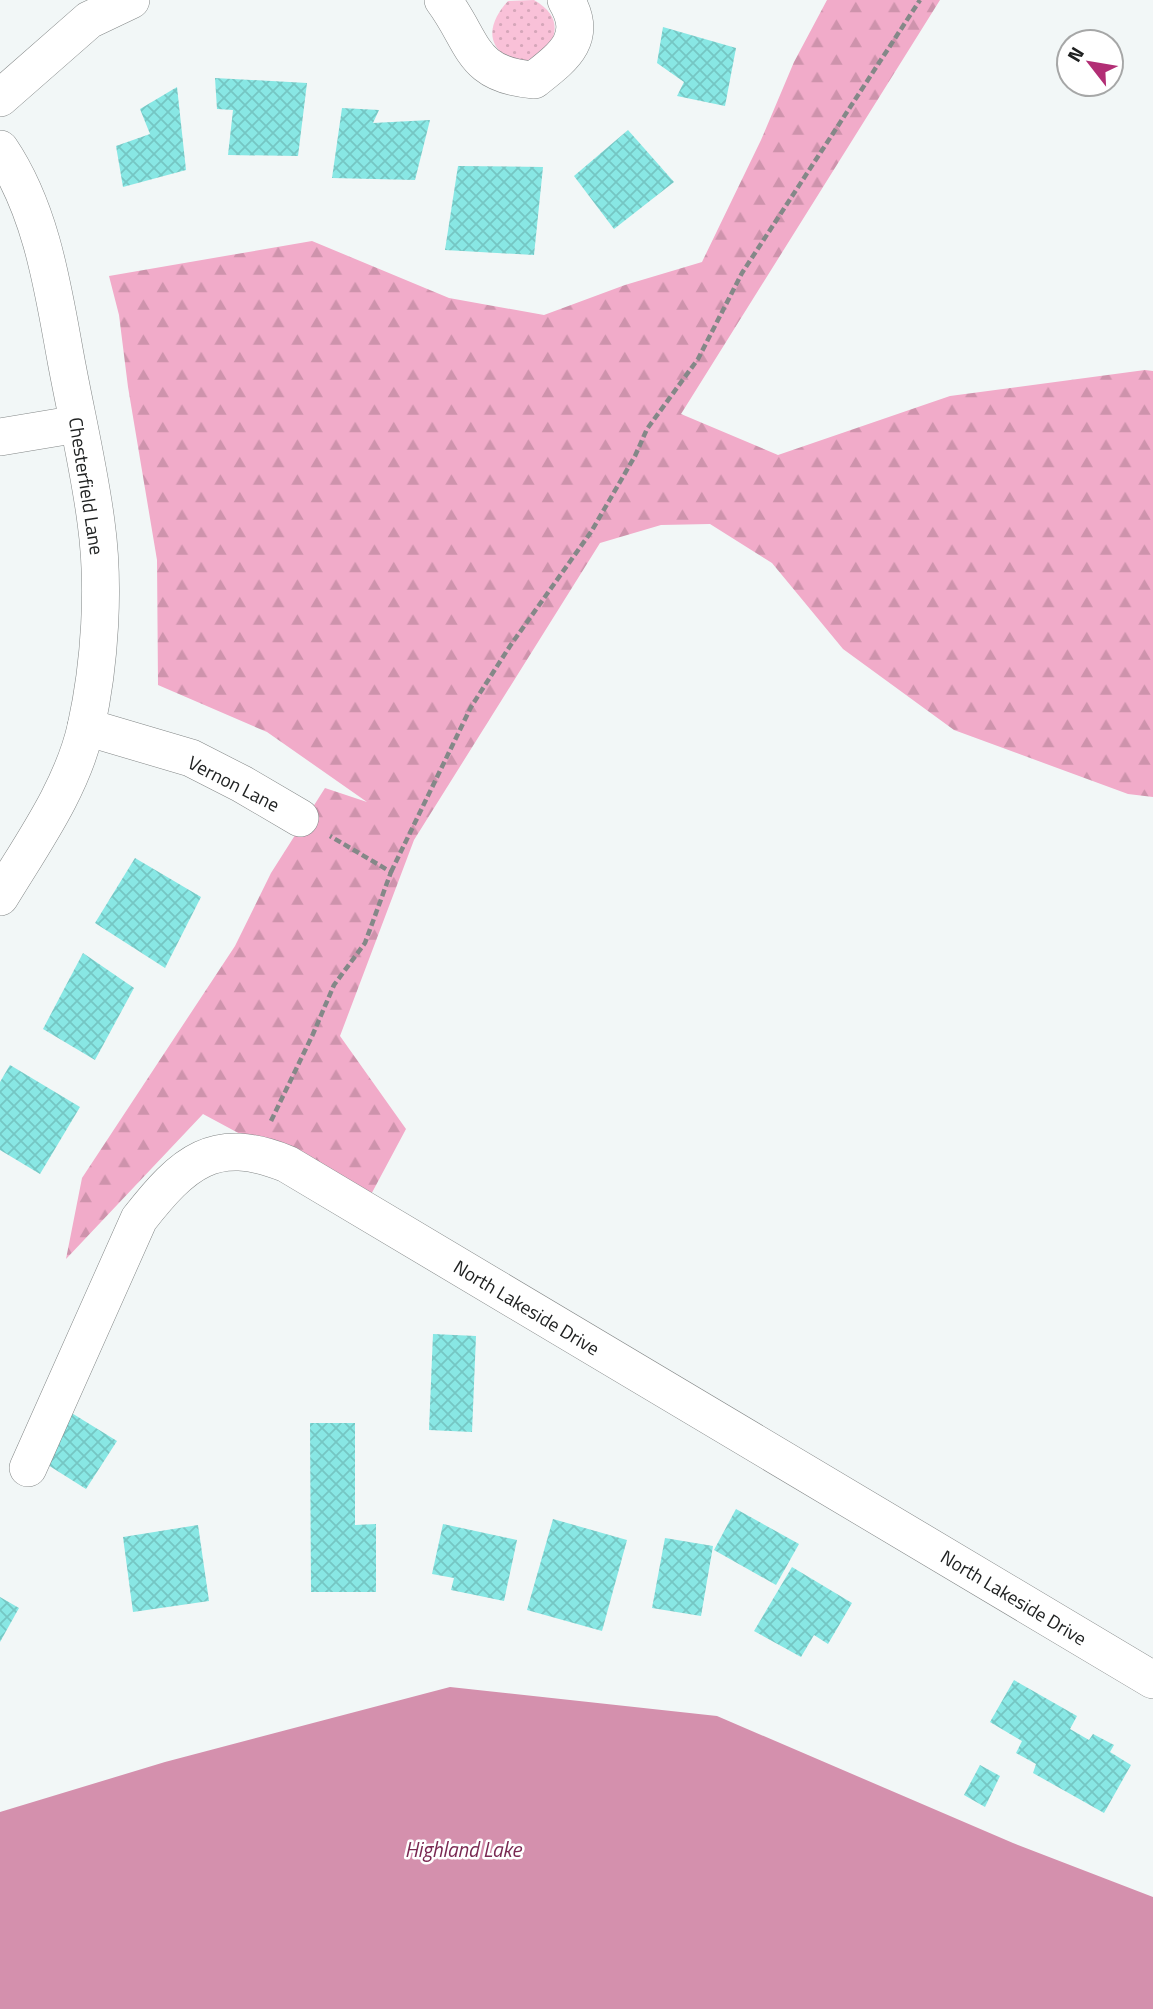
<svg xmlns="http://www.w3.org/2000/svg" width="1153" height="2009" font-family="'Titillium Web',sans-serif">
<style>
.grass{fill:url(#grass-dots)}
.forest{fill:url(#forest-firs)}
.water{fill:#d490ad}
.building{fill:url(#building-cross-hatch)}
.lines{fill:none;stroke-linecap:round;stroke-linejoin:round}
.street-casing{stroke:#838787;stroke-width:38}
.path{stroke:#848888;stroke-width:4.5;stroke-dasharray:7 3.5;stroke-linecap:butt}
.street{stroke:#fff;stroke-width:37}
.labels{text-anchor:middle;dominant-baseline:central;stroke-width:5;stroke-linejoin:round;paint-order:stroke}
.street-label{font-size:19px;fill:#202222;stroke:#fff}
.water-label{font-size:21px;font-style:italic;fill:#7a2a53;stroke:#fff}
</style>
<defs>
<pattern id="grass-dots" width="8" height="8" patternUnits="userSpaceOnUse" patternTransform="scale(1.75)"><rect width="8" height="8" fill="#f9c1d8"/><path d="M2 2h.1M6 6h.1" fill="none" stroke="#d5a6b9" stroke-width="1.8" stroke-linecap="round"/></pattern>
<pattern id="forest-firs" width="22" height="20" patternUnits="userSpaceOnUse" patternTransform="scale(1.75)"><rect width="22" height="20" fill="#f1abc9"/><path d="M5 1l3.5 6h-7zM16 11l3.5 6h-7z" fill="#ce93ac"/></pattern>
<pattern id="building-cross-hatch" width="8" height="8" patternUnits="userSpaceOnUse" patternTransform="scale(1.75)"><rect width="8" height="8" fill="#88e7e4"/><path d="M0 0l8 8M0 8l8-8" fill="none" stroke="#75c6c3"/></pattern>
</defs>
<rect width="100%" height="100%" fill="#f2f7f7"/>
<path class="grass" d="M 534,0 C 565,18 556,38 540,63 C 534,63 524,65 518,64 C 513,63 508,57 504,55 C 483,39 494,16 508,1 Z"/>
<polygon class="forest" points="827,0 940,0 681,414 778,455 950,396 1145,370 1153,371 1153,797 1128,794 954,730 843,649 772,563 710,524 661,525 600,543 414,840 340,1036 406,1129 367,1202 203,1114 66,1259 82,1178 235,946 271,873 325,788 367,802 267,732 158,685 157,560 128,387 119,315 109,276 312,241 449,298 544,315 625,285 702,262 761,140 794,62"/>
<polygon class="water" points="450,1687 717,1716 1013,1843 1153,1897 1153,2009 0,2009 0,1812 165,1762"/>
<g class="building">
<polygon points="663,27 736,48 725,106 677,96 684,82 657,63"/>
<polygon points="215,78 307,83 298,156 228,155 233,110 217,109"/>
<polygon points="177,87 186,170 123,187 116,146 150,134 140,109"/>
<polygon points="342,108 379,110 373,123 430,120 415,180 332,178"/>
<polygon points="628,130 674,182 614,229 574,176"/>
<polygon points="458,166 543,167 534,255 445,250"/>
<polygon points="135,858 201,897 165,968 95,923"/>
<polygon points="83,953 134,988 95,1060 43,1029"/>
<polygon points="10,1065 80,1107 40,1174 0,1150 0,1082"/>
<polygon points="433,1334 476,1336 472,1432 429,1430"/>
<polygon points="70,1412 117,1441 86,1489 40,1460"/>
<polygon points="310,1423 355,1423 355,1525 376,1524 376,1592 311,1592"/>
<polygon points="736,1509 799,1544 776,1585 714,1550"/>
<polygon points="553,1519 627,1540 602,1631 527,1610"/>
<polygon points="443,1524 517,1540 504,1601 451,1590 454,1578 432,1574"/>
<polygon points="198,1525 209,1601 133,1612 123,1537"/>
<polygon points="665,1538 713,1546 701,1616 652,1608"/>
<polygon points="792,1567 852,1603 828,1644 814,1635 801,1657 754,1631"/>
<polygon points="0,1597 19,1608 0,1642"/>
<polygon points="1014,1680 1077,1716 1070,1729 1089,1740 1093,1734 1114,1745 1110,1752 1131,1765 1104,1813 1033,1773 1036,1764 1016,1753 1022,1741 990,1722"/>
<polygon points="980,1765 1000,1776 985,1807 964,1795"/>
</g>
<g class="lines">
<defs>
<g id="street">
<path d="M 443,0 C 475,43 470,75 534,80 C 563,57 589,39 566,0"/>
<polyline points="0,98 89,20 131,0"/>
<path d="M 0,149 C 42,211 53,289 66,360 C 76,414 89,468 96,522 C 105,586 100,664 86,727 C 72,789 32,844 0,897"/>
<polyline points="0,437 78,424"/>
<polyline points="86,727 191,758 242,784 300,818"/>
<path d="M 28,1468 L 139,1219 C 183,1163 214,1134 287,1164 L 1153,1680"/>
</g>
</defs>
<use href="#street" class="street-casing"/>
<g class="path">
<polyline points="391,872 471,707 510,646 591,532 635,456 647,429 698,359 742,273 920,0"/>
<polyline points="271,1121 313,1034 334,985 365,943 391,872 330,836"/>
</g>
<use href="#street" class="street"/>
</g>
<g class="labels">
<g class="street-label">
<text transform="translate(87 486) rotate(81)">Chesterfield Lane</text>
<text transform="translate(234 783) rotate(27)">Vernon Lane</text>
<text transform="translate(527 1307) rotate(31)">North Lakeside Drive</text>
<text transform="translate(1014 1597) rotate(31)">North Lakeside Drive</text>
</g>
<g class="water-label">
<text x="463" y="1849">Highland Lake</text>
</g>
</g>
<g transform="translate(1090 63) rotate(301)"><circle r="33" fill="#ffffff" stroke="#a6a7a7" stroke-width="2"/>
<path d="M0-5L12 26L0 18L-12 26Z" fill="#b22e75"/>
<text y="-10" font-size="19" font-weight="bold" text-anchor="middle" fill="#202222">N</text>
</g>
</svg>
